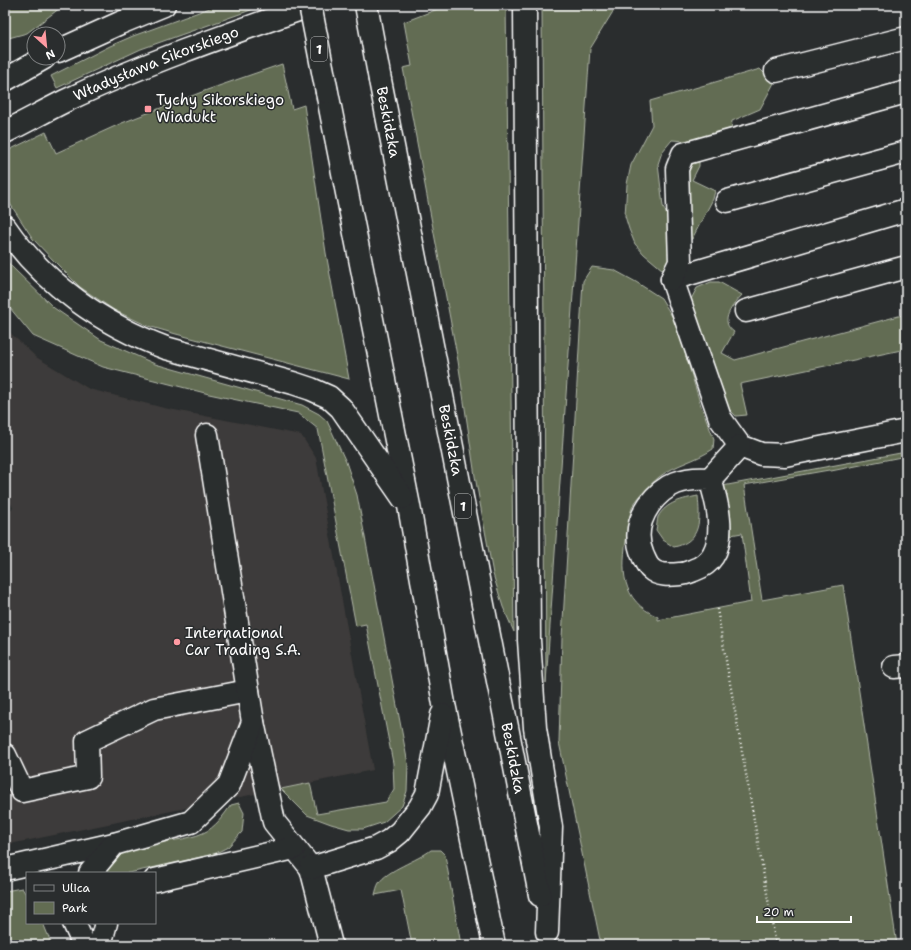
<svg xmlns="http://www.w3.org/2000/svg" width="911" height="950" font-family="'Shantell Sans',sans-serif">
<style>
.built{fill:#3e3b3a}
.green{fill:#626c52;stroke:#b0b6a8}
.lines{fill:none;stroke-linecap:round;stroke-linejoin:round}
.minor-casing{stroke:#fff;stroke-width:25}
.major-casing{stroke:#fff;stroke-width:25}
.path{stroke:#fff;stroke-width:2.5;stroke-dasharray:1 3;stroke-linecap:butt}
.minor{stroke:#2a2d2e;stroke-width:22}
.major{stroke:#2a2d2e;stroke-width:22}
.major-bridge-casing{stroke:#fff;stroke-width:25;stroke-linecap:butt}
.major-bridge{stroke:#2a2d2e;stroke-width:22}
.poi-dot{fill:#ff9aa2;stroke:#2a2d2e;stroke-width:1.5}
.labels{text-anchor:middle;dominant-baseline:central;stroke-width:3;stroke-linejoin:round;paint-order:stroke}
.shield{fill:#2a2d2e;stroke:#bfc0c0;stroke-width:1}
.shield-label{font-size:14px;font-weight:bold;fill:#fff}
.street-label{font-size:15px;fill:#fff;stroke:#2a2d2e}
.poi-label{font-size:15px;fill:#fff;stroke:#2a2d2e;text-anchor:start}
</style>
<rect width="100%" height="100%" fill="#2a2d2e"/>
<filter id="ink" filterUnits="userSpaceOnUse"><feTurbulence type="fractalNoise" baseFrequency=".025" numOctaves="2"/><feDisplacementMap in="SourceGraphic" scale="8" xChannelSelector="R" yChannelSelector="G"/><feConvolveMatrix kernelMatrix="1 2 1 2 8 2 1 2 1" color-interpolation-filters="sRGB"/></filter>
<g filter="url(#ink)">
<polygon class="built" points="5,328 36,357 89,389 164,408 301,435 316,458 373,770 5,845 5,514 13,508 5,491"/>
<g class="green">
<polygon points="5,5 64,5 27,33 5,39"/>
<polygon points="218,5 265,5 141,49 57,88 51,76 110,46 133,36"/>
<polygon points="448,5 506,5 514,632 503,607 493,574 475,476 458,361 403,68 412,66 404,22"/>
<polygon points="542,5 617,5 590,49 546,683"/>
<polygon points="282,64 292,109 304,105 326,253 349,379 176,334 148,326 114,310 80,287 54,261 33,239 5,196 5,152 46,132 56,153 122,123 207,90"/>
<polygon points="760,69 774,83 760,109 732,121 731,130 699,142 672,140 662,152 658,164 663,206 669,220 670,267 668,270 663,270 644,254 635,244 629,229 625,216 627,184 631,165 652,125 650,101"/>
<polygon points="699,160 699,166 692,180 715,191 713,199 692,239 688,242 681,182 693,163"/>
<polygon points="5,259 12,267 54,308 101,340 155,364 302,405 319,414 327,421 346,462 357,495 408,764 407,791 402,806 384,822 363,829 349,829 331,824 307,815 281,789 310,783 317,814 386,802 394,789 393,763 366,624 356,626 318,429 298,413 209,394 103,367 33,336 5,302"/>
<path d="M 592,267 L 614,270 L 636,282 L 661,298 L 676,323 L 701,406 L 714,439 L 713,449 C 696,461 676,464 659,477 C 650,485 640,495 634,504 C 629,512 629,525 627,534 C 621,570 620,600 658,617 L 658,620 L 751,602 L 742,533 L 725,536 L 717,487 L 906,452 L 906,456 L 831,471 L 829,470 L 744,485 L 762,600 L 843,585 L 897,945 L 601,945 L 559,742 L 562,638 L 583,281 Z"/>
<path d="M 711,282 L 719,282 L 742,295 C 733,305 718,321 734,332 L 722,353 L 735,360 L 906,314 L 906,349 L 740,384 L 747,415 L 736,416 L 728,408 L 690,301 L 697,288 Z"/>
<path d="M 698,496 C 700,519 702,541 674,547 L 663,540 L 656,530 C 657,526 657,520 658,517 C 666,502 683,499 698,496 Z"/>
<path d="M 239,803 L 244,813 L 242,832 L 228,847 L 214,854 L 129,873 L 105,873 C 123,836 171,847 203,833 C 215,828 224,815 231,805 Z"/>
<path d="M 431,850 L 440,850 L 445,855 L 461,945 L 412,945 L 401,890 L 375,895 C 376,891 377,886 379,883 C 387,870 417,861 431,850 Z"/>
<polygon points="22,888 27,896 27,923 43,923 52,945 5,945 5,891"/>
</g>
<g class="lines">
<defs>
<g id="minor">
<polyline points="58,51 120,23 164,5"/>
<polyline points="776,71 906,38"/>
<polyline points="5,80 44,58"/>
<path id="s1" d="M 5,132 C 25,122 45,111 65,101 C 145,63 229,34 312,5"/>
<polyline points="727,201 906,152"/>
<polyline points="906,210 672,279 720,418 740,446 761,454 785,455 906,431"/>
<polyline points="672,279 680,262 677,169 683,154 906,92"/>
<polyline points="746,311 906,267"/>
<path d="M 710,479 C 684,477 665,483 649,505 C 638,521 635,538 643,556 C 645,560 647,566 651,569 C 658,576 670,575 680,574 C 685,574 689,572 694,570 C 731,557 719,507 710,479 L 740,446"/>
<polyline points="894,667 906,666"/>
<polyline points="253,722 274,822 311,868 331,945"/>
<polyline points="5,755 22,791 88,777 87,741 154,709 248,691"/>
<polyline points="5,869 114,844"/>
<polyline points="90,873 114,844 191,822 229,785 253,722 207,435"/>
<polyline points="155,880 294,848"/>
<polyline points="74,923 84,945"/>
<polyline points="100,945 106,923"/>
</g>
<g id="major">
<polyline points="525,5 529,640 535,728 551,827 547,932"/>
<path id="s2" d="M 380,80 L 540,895"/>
<polyline points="327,92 409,506 444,704 494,945"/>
<path d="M 5,227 C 43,283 103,325 166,348 L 293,383 L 311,389 L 329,397 L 341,408 L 403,498"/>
<polyline points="311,868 376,848 389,841 400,832 420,807 427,794 442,715"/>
</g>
</defs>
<use href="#minor" class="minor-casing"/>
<use href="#major" class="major-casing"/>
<polyline class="path" points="717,609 776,945"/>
<use href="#minor" class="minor"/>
<use href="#major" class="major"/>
<defs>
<g id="major-bridge">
<polyline points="310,5 327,92"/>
<polyline points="366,5 380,80"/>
</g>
</defs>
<use href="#major-bridge" class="major-bridge-casing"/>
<use href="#major-bridge" class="major-bridge"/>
</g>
</g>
<g class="poi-dot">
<rect x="144" y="105" width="8" height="8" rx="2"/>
<circle cx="177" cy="642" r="4"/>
</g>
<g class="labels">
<g class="shield">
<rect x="311" y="37" width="16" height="24" rx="3"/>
<rect x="455" y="494" width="16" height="24" rx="3"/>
</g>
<g class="shield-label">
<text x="319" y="49">1</text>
<text x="463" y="506">1</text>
</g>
<g class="street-label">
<text stroke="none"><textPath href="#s1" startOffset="166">Władysława Sikorskiego</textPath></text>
<text stroke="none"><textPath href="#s2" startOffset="43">Beskidzka</textPath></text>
<text stroke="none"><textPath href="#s2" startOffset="367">Beskidzka</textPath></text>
<text stroke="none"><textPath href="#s2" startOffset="691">Beskidzka</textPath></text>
</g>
<g class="poi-label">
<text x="156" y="100">Tychy Sikorskiego<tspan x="156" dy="17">Wiadukt</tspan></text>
<text x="185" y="633">International<tspan x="185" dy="17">Car Trading S.A.</tspan></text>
</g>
</g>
<rect width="911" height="950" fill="none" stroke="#2a2d2e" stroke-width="20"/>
<rect x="10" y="10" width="891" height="930" fill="none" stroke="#fff" stroke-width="1.5" filter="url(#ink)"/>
<rect x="26" y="872" width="130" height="52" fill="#2a2d2e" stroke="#7f8182"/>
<rect x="34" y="885" width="20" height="6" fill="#2a2d2e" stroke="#7f8182"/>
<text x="62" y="892" font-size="12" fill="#ffffff">Ulica</text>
<rect x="34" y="902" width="20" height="12" fill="#626c52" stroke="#7f8182"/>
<text x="62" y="912" font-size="12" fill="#ffffff">Park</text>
<g transform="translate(46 46) rotate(153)"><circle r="19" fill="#2a2d2e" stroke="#7f8182"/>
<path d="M0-3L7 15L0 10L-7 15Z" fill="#ff9aa2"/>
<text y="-6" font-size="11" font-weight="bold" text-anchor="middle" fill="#ffffff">N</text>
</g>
<path d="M757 916v6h94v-6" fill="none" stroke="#ffffff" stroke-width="2"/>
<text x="763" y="916" font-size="12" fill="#ffffff" stroke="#2a2d2e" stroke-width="3" paint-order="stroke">20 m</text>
</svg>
